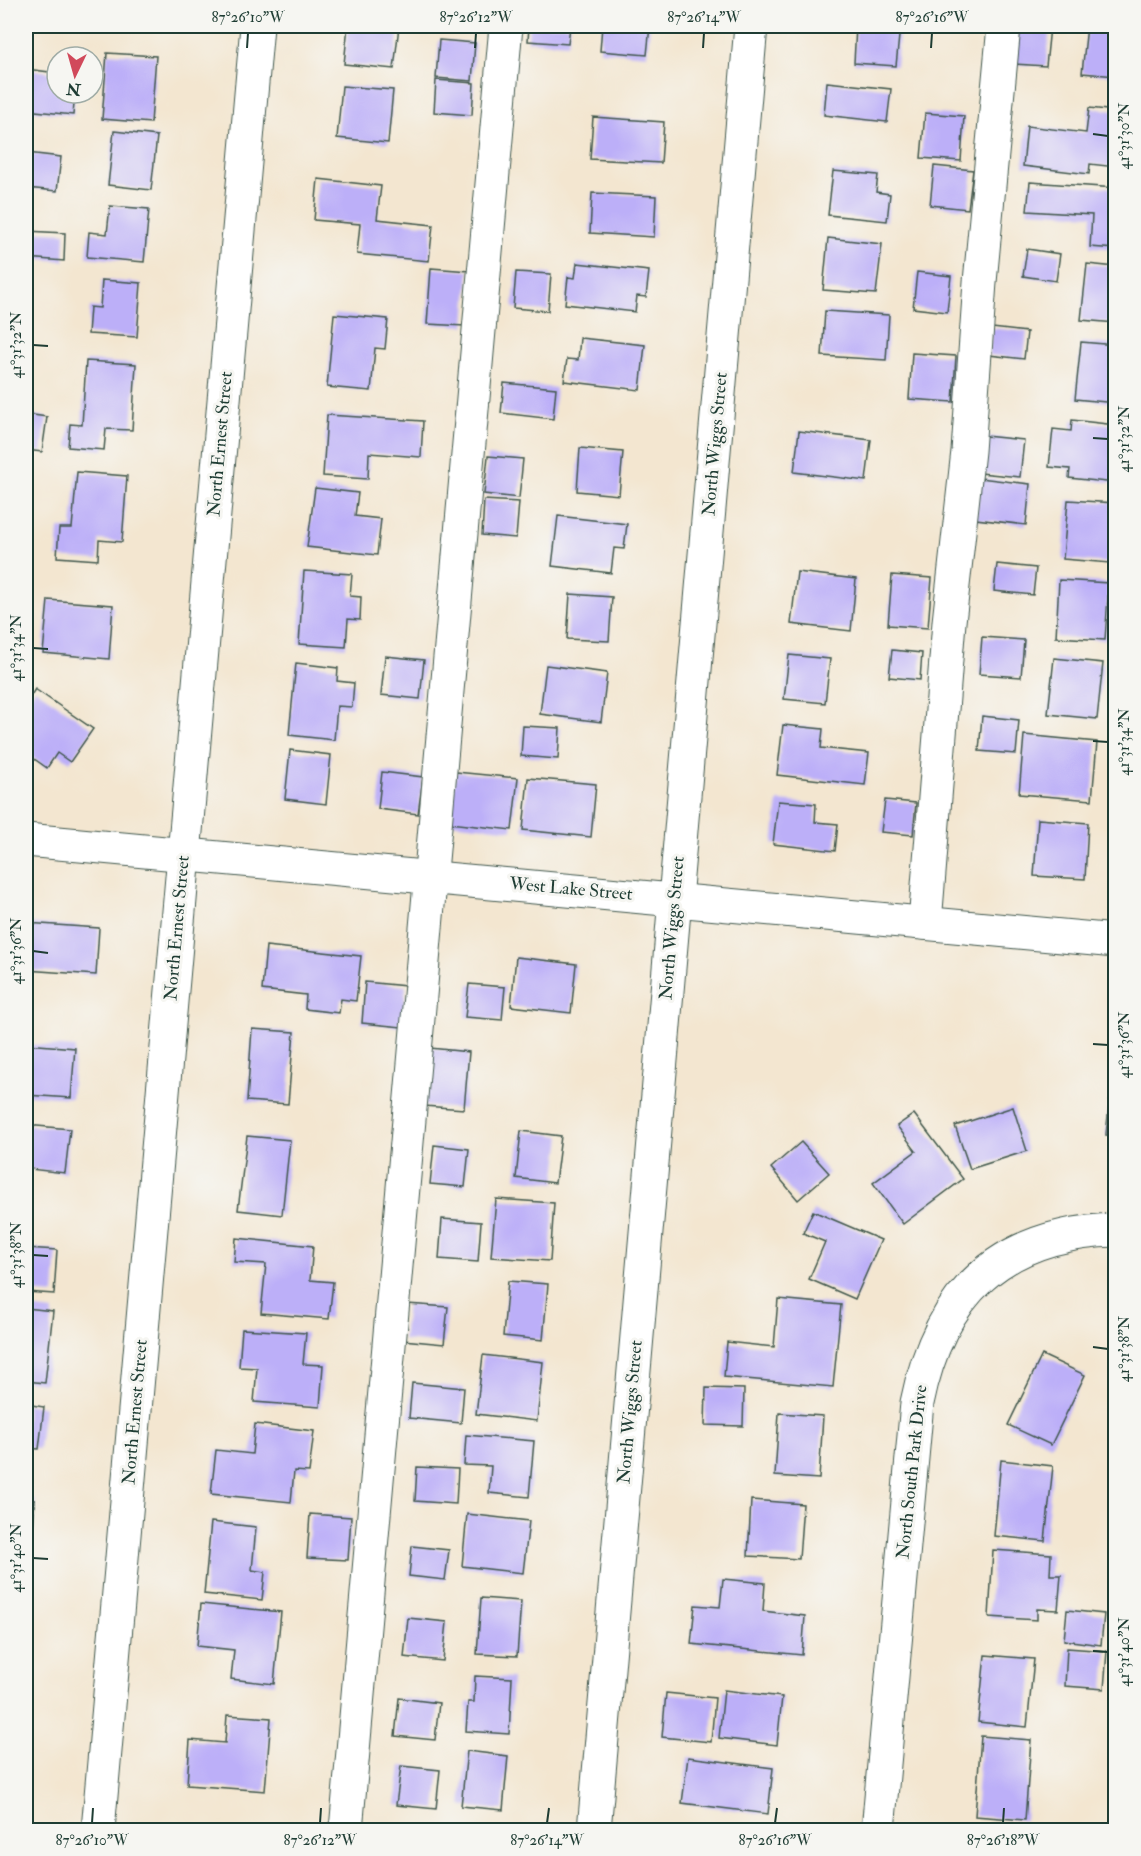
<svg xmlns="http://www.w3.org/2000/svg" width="1141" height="1856" font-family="'IM FELL Double Pica',serif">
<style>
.building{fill:#bcaff8}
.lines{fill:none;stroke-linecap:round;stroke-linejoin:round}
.minor-casing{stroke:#3f564b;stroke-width:35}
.minor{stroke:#fff;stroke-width:33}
.ticks{fill:none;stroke:#1f3d34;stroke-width:2}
.labels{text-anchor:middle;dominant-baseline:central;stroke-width:6;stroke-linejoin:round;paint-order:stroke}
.street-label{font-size:18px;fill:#1f3d34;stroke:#f6f6f2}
.neatline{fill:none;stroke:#1f3d34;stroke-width:2}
.ticks-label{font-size:15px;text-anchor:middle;fill:#1f3d34}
</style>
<rect width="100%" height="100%" fill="#f6f6f2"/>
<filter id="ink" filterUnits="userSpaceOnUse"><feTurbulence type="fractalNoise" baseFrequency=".0167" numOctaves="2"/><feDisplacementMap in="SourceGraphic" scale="12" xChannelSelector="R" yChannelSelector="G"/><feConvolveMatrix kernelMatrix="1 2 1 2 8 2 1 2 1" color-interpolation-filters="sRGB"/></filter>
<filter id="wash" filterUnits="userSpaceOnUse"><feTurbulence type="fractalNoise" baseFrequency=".008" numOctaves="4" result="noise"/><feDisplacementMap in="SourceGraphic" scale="24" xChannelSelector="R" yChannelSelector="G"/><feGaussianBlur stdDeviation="1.35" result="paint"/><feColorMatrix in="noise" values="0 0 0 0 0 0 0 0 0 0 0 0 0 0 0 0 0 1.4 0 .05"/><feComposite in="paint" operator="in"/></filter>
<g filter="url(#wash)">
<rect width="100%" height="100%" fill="#f3e6d0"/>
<g id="blocks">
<g class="building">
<polygon points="348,26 399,26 394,69 344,64"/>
<polygon points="529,26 570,26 568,44 528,41"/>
<polygon points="602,26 650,26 647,55 600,51"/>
<polygon points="856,26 900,26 896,66 854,63"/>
<polygon points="1017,26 1050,27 1046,66 1014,64"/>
<polygon points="1087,26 1116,26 1116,76 1082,73"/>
<polygon points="439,40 475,43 472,81 436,78"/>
<polygon points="107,53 156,56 151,123 102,119"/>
<polygon points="26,69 57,73 57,93 75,93 73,115 26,110"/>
<polygon points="436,80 474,83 472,115 434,112"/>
<polygon points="827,82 891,89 887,122 824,115"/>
<polygon points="342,86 393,90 388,143 337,138"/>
<polygon points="1089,108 1116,111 1116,167 1090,164 1089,174 1023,166 1027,126 1086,133"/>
<polygon points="925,113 964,116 961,161 921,158"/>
<polygon points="593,117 664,122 661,163 590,159"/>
<polygon points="114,131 157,136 151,190 108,185"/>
<polygon points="27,153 61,157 57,191 26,188"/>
<polygon points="934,166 973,170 968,209 930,205"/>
<polygon points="833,171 878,175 876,192 890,194 887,221 828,215"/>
<polygon points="318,179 381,186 377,219 433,225 429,261 357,254 360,224 314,220"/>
<polygon points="1030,182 1116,188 1116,249 1090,247 1092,215 1027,211"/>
<polygon points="592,193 656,196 654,237 590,233"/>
<polygon points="110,206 149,209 144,262 87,257 89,232 107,234"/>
<polygon points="26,231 65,233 64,261 26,258"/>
<polygon points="828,238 882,244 876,294 823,290"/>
<polygon points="1027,249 1060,254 1056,281 1023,276"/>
<polygon points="577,263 649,271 646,297 637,296 635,312 565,304 568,277 575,278"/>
<polygon points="1087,264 1116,267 1116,323 1081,320"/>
<polygon points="431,268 469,271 465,326 427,324"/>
<polygon points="516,272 551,274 548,311 513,308"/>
<polygon points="917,272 951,276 947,312 913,308"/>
<polygon points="102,280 141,283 137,337 88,334 90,307 100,308"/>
<polygon points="825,311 889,315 886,360 822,356"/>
<polygon points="334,314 388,319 385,349 375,348 371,391 327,387"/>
<polygon points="992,328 1027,332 1024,359 989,355"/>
<polygon points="580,338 645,345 640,390 564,381 567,359 578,360"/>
<polygon points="1081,342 1116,345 1116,403 1075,399"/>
<polygon points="912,353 956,356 953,402 909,399"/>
<polygon points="86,361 136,364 132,430 106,429 104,450 68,447 70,424 82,425"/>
<polygon points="504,383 556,388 553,419 501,413"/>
<polygon points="26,414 47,417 42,452 26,450"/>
<polygon points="327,415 423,421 421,457 369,453 368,479 323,476"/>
<polygon points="1072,420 1116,425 1116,483 1069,478 1070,469 1049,467 1053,429 1071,431"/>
<polygon points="799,431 871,440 866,481 794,472"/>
<polygon points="985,436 1024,440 1020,477 980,473"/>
<polygon points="580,448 623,452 619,495 577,491"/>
<polygon points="488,456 523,459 519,498 484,494"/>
<polygon points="77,472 127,476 122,542 99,540 98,560 57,557 59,528 72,528"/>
<polygon points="980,478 1030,484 1026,525 976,519"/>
<polygon points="315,488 358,493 355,516 381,519 377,555 307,547"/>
<polygon points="484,500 519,502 516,538 482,535"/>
<polygon points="1068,500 1115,503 1110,563 1063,559"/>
<polygon points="558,516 627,524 624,549 614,548 611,573 552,566"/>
<polygon points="997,564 1036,568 1033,595 994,591"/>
<polygon points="304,571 352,574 350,596 361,597 360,620 348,619 346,647 299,644"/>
<polygon points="797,572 856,579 851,631 791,624"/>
<polygon points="892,575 932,578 928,628 888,625"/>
<polygon points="1059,580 1109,583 1105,640 1056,637"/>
<polygon points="570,594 612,597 609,641 567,639"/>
<polygon points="48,600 113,605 109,659 43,653"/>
<polygon points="982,637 1024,640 1021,677 979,674"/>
<polygon points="892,650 922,653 920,680 889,677"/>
<polygon points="789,655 830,659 825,703 784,699"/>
<polygon points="385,656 424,660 420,699 381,695"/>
<polygon points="1054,658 1103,663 1097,719 1048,714"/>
<polygon points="296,663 338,668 337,681 354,683 352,707 337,706 334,740 289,735"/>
<polygon points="546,665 607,673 601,722 540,714"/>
<polygon points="35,689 93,729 70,762 57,753 47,768 26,753 26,731 29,726 26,723 26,703"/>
<polygon points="982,716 1019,720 1016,754 979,751"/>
<polygon points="783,725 823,729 821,748 869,753 865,785 777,775"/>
<polygon points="523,726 560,728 558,759 521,756"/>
<polygon points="1024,735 1097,742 1092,800 1019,794"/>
<polygon points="290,750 331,755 326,804 285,799"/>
<polygon points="382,772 423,777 418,814 378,809"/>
<polygon points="456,772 518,778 512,830 450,823"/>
<polygon points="528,778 596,784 591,837 523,830"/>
<polygon points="885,800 916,803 913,835 881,832"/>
<polygon points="778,801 816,804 815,822 838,824 835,851 773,844"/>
<polygon points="1038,819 1088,823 1085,879 1034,876"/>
<polygon points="26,923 99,928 96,975 26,970"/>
<polygon points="266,946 361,956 356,1001 341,999 339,1013 305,1009 306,995 262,990"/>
<polygon points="516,957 576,964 571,1013 511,1006"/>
<polygon points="365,982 406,986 402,1027 362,1023"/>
<polygon points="469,984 505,987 502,1020 465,1017"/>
<polygon points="252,1029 294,1032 288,1104 247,1101"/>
<polygon points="26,1044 75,1048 71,1098 26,1095"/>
<polygon points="430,1048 469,1052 464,1109 424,1106"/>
<polygon points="1112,1077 1116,1077 1116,1136 1106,1135"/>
<polygon points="1013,1107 1027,1151 970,1169 955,1126"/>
<polygon points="914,1114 963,1179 903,1224 873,1183 916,1151 897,1126"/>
<polygon points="26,1125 70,1129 65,1173 30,1169 27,1197"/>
<polygon points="521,1131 561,1136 555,1183 516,1178"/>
<polygon points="247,1136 290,1140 282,1215 238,1210"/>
<polygon points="801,1142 829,1173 798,1200 771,1168"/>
<polygon points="434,1145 469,1149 465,1187 430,1184"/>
<polygon points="496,1199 554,1203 550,1261 491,1257"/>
<polygon points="813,1211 881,1240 855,1299 809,1279 825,1242 803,1233"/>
<polygon points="442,1219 481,1222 478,1262 439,1259"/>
<polygon points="236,1238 313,1246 310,1280 333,1282 329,1319 261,1313 266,1264 234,1262"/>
<polygon points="26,1248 57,1250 54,1294 26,1292"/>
<polygon points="508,1281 548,1284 543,1340 503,1336"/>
<polygon points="778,1299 841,1305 833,1387 724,1377 727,1342 774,1347"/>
<polygon points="407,1304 448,1307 444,1344 403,1340"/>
<polygon points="26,1308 53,1311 45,1383 26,1381"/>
<polygon points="242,1329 306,1333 303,1364 323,1365 320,1407 254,1402 257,1368 239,1367"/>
<polygon points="483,1355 543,1362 537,1421 476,1414"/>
<polygon points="1042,1355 1085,1375 1051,1445 1008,1425"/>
<polygon points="412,1383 464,1388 461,1423 409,1418"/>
<polygon points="706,1388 744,1389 743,1426 705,1425"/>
<polygon points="26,1404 44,1407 39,1449 26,1448"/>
<polygon points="779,1413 823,1416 819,1479 775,1476"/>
<polygon points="255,1424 314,1431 309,1472 294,1471 291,1502 211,1494 216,1450 252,1454"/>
<polygon points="466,1435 534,1441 529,1497 489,1493 491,1466 464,1465"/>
<polygon points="1001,1460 1053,1466 1045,1541 994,1536"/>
<polygon points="417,1467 458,1469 456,1504 415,1501"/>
<polygon points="26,1499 35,1500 32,1544 26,1544"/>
<polygon points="751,1500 803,1504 799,1559 748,1556"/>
<polygon points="310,1514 351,1517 348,1560 307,1558"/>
<polygon points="467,1514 529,1521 523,1573 462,1566"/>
<polygon points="211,1522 256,1527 252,1570 265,1572 262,1600 204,1594"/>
<polygon points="412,1546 449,1550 445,1580 409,1576"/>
<polygon points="993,1550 1051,1554 1050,1575 1061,1575 1058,1610 1037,1609 1037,1620 989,1617"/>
<polygon points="723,1579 765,1583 763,1611 805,1616 802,1655 691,1644 695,1605 720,1607"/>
<polygon points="481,1598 521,1601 517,1656 477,1654"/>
<polygon points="201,1604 281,1612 274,1684 231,1679 234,1650 197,1646"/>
<polygon points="1067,1610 1104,1614 1101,1645 1064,1640"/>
<polygon points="408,1618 447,1622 443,1661 404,1657"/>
<polygon points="1067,1648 1107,1651 1104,1689 1065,1686"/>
<polygon points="985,1655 1034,1659 1027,1727 978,1722"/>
<polygon points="475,1676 512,1678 509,1734 466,1731 468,1702 474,1702"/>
<polygon points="724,1690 782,1697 777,1745 719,1738"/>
<polygon points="666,1693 715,1698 711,1742 662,1737"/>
<polygon points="399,1698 439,1703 435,1740 395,1736"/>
<polygon points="227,1715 271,1718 265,1791 187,1785 190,1740 225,1743"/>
<polygon points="981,1736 1031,1740 1025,1820 975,1816"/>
<polygon points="467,1751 508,1756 503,1810 461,1806"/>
<polygon points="688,1757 773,1768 768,1814 682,1803"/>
<polygon points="401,1766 440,1770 436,1809 396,1805"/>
</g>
</g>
</g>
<g filter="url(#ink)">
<use href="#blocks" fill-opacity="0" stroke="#3f564b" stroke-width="1.5"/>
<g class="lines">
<defs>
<g id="minor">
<polyline points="26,840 1116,941"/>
<polyline points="925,923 949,622 968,451 980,282 1004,26"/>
<polyline points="98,1830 257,26"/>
<polyline points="346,1830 506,26"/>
<polyline points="594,1830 751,26"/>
<path d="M 878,1830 L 917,1403 C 939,1293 1001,1233 1116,1230"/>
</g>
</defs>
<use href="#minor" class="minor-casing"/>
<use href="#minor" class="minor"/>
</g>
</g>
<path class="ticks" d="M 247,48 L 248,33M 475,48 L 476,33M 703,48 L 704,33M 931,48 L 932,33M 1093,134 L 1108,136M 33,345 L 48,346M 1093,438 L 1108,439M 33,648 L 48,649M 1093,741 L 1108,742M 33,951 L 48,953M 1093,1044 L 1108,1045M 33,1255 L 48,1256M 1093,1347 L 1108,1349M 33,1558 L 48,1559M 1093,1651 L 1108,1652M 92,1823 L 93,1808M 320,1823 L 321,1808M 547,1823 L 549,1808M 775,1823 L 777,1808M 1003,1823 L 1004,1808"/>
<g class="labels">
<g class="street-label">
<text transform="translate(220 444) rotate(-85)">North Ernest Street</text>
<text transform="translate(715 444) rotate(-85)">North Wiggs Street</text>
<text transform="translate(571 889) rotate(5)">West Lake Street</text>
<text transform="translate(177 928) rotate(-85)">North Ernest Street</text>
<text transform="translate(672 928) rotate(-85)">North Wiggs Street</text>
<text transform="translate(135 1412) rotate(-85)">North Ernest Street</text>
<text transform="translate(630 1412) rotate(-85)">North Wiggs Street</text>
<text transform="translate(912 1472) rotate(-84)">North South Park Drive</text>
</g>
</g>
<rect width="1141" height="1856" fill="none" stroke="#f6f6f2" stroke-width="66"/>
<g transform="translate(75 75) rotate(185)"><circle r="28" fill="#f6f6f2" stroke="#a0aca6" stroke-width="1.5"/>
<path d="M0-4.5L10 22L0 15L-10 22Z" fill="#d1495b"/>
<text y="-9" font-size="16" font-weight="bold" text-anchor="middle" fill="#1f3d34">N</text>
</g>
<rect x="33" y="33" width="1075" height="1790" class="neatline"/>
<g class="ticks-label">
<text x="248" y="22">87°26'10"W</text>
<text x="476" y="22">87°26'12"W</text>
<text x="704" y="22">87°26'14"W</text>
<text x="932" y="22">87°26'16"W</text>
<text transform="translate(1124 136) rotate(-90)" y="5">41°31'30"N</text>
<text transform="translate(16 345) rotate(-90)" y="5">41°31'32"N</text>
<text transform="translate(1124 439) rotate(-90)" y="5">41°31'32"N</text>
<text transform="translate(16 648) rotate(-90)" y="5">41°31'34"N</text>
<text transform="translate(1124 742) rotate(-90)" y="5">41°31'34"N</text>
<text transform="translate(16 951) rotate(-90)" y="5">41°31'36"N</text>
<text transform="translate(1124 1045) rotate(-90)" y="5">41°31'36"N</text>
<text transform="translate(16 1255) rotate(-90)" y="5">41°31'38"N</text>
<text transform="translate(1124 1349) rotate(-90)" y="5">41°31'38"N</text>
<text transform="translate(16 1558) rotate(-90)" y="5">41°31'40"N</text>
<text transform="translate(1124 1652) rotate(-90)" y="5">41°31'40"N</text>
<text x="92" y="1845">87°26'10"W</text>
<text x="320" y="1845">87°26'12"W</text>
<text x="547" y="1845">87°26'14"W</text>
<text x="775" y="1845">87°26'16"W</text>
<text x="1003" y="1845">87°26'18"W</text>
</g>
</svg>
